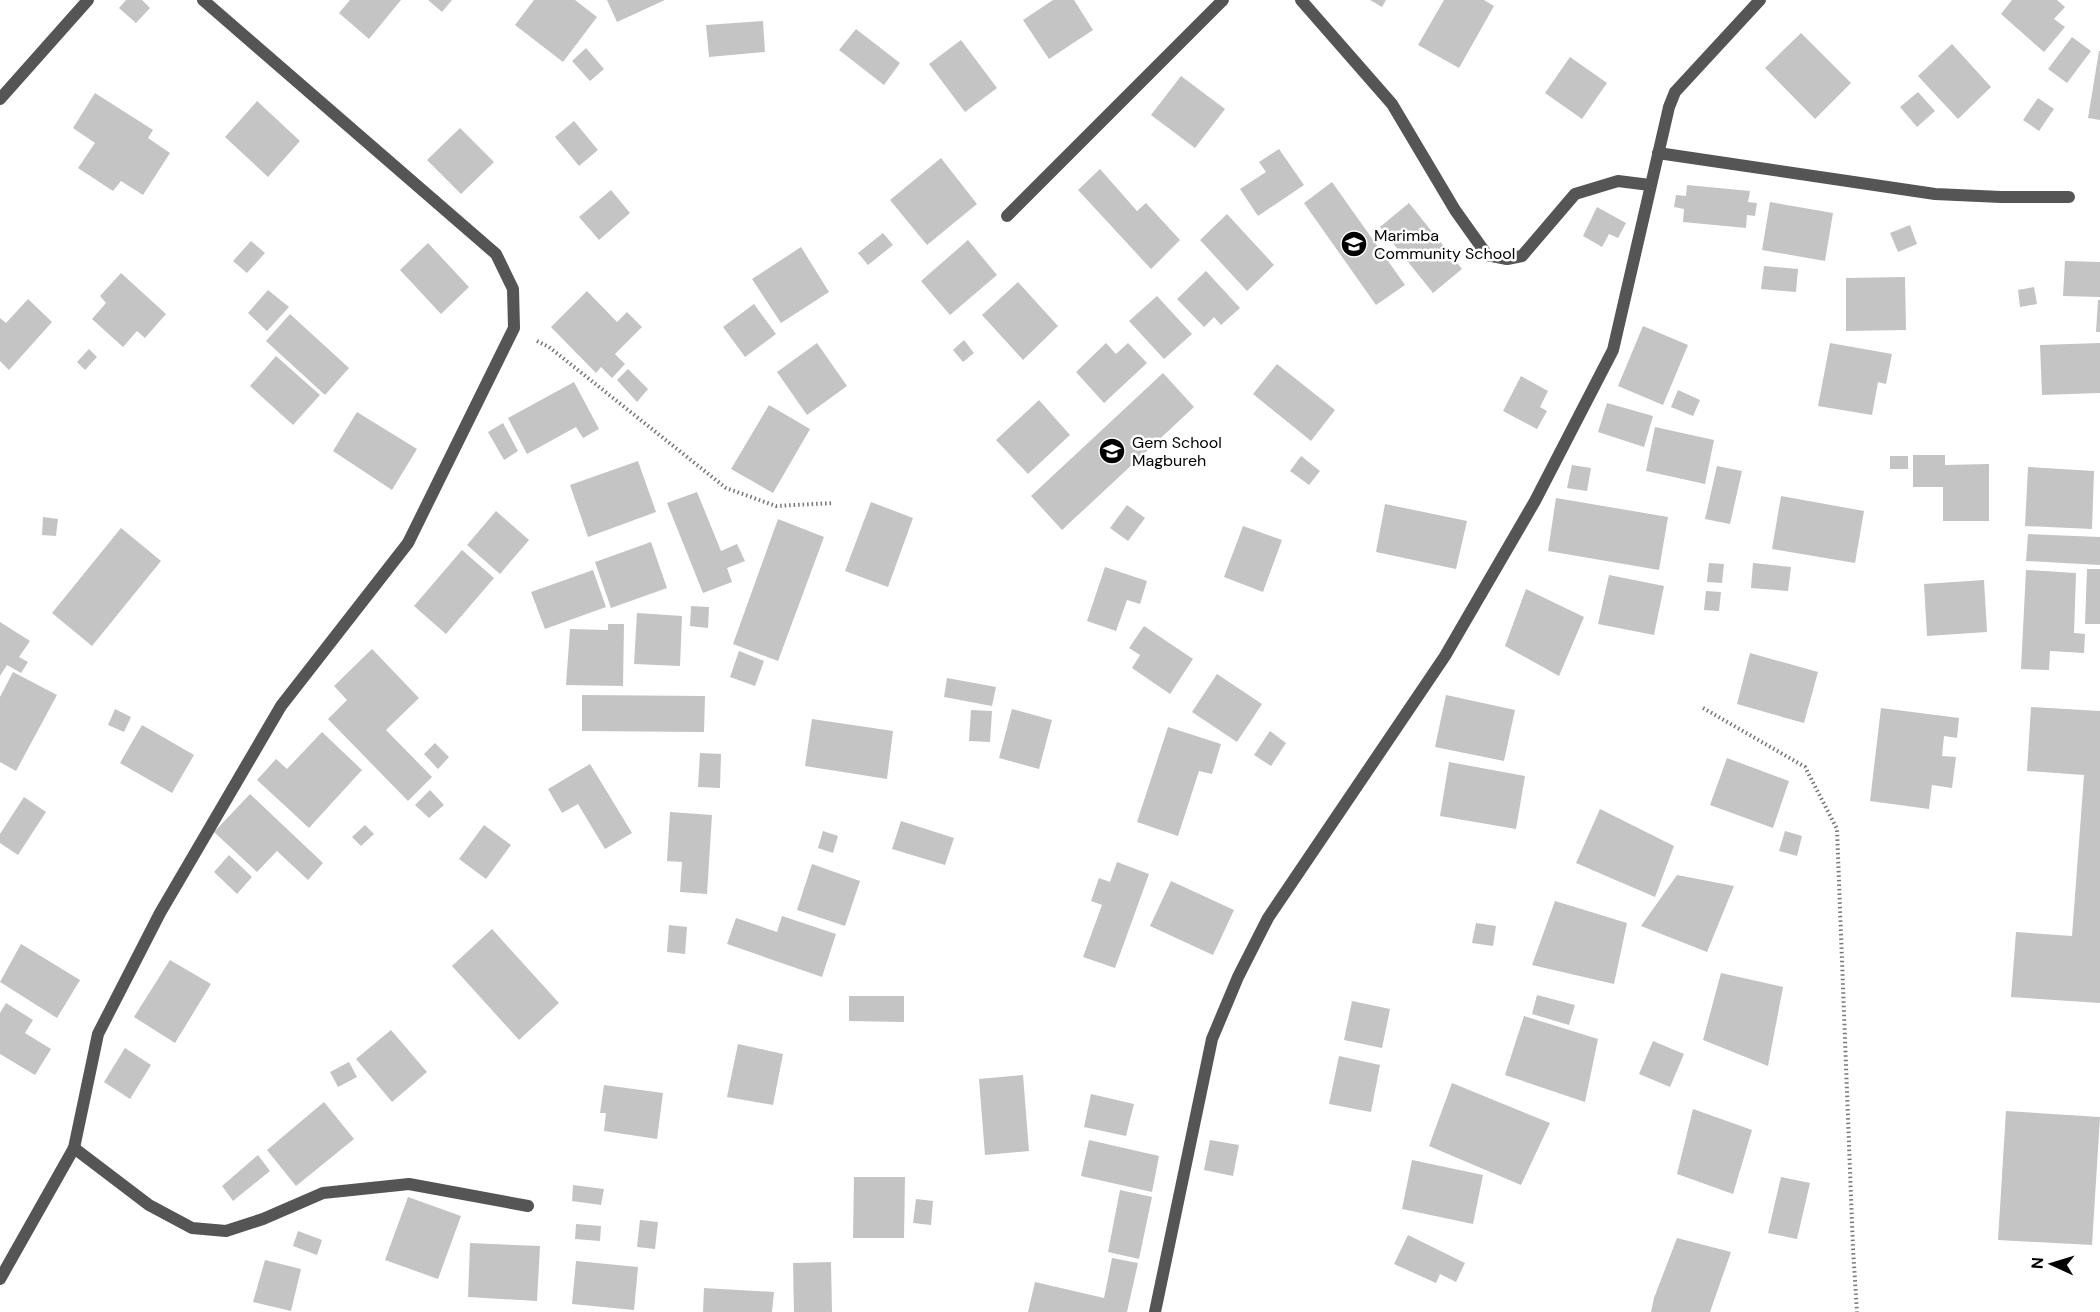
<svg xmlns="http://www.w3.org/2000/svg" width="2100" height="1312" font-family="'DM Sans',sans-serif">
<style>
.building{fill:#c4c4c4}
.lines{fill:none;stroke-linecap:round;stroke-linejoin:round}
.path{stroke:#777;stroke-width:4;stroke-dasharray:1.5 3;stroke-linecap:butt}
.minor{stroke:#555;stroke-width:12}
.labels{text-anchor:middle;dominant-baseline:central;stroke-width:5;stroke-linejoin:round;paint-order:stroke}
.poi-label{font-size:16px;fill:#000;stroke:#fff;text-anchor:start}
</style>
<rect width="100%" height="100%" fill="#fff"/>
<g class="building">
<polygon points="126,0 142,0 150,8 136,23 119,8"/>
<polygon points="350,0 401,0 369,39 339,13"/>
<polygon points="428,0 452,0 442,12"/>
<polygon points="534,0 575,0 597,17 563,62 515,25"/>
<polygon points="607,0 665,0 617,22"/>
<polygon points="1053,0 1074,0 1093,30 1049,59 1023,20"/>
<polygon points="1370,0 1386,0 1382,7"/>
<polygon points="1444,0 1484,0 1494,6 1459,68 1418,45"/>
<polygon points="2012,0 2057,0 2065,7 2054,19 2065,27 2044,52 2001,14"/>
<polygon points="763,21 765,52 709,57 706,25"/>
<polygon points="856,29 900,63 884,85 839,50"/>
<polygon points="1801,33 1851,83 1815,119 1765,68"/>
<polygon points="2072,37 2091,51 2067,83 2048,69"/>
<polygon points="961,40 997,88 965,112 929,64"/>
<polygon points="1952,44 1991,87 1958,119 1918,76"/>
<polygon points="586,48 604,69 590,81 572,61"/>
<polygon points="2099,51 2100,51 2100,120 2088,118"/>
<polygon points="1570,57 1607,83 1582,119 1545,93"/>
<polygon points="1181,76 1225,109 1195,148 1151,115"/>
<polygon points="1918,92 1935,111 1917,127 1900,107"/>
<polygon points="95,93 153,130 148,138 170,153 143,195 121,181 113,191 78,168 95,143 73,128"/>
<polygon points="2038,98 2054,109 2039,131 2023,120"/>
<polygon points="257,101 300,141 268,177 225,137"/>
<polygon points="574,121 598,150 579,166 555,137"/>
<polygon points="460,128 494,162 461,194 427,160"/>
<polygon points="1279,149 1304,185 1258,216 1240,189 1266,172 1259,162"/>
<polygon points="941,158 977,204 927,245 890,200"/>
<polygon points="1100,169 1137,211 1146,203 1180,240 1151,269 1078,190"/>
<polygon points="1332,182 1405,285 1376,305 1304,203"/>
<polygon points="1687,185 1750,191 1748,202 1757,203 1755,216 1747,215 1746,228 1683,222 1684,209 1674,207 1676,195 1686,196"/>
<polygon points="611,190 630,213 599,240 579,217"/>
<polygon points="1770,202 1833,213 1825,261 1762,250"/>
<polygon points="1409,203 1462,269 1433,293 1380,227"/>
<polygon points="1597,207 1626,223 1618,238 1609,234 1602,247 1583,236"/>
<polygon points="1227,214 1274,265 1247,291 1200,240"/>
<polygon points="1910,225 1917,244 1898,252 1890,233"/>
<polygon points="883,233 893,245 868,265 858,253"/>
<polygon points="968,240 997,275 950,315 921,281"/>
<polygon points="251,241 265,253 247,273 233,261"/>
<polygon points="428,243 469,287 441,314 400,270"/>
<polygon points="801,247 829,292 781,323 752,279"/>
<polygon points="2065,261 2100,262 2100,297 2063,296"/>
<polygon points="1764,266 1798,269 1796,292 1761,289"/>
<polygon points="1206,271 1240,308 1221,325 1214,317 1204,327 1177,299"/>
<polygon points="121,273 166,314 145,338 137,331 123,347 92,319 106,303 100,296"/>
<polygon points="1905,277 1906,330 1846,331 1846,278"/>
<polygon points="1018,282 1058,326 1023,360 982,315"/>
<polygon points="2034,287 2037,304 2020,307 2018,290"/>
<polygon points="268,290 289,307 267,331 248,313"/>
<polygon points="587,291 617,322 627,312 642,327 615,354 625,364 612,378 601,367 596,373 551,327"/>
<polygon points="1157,296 1192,334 1164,359 1129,321"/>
<polygon points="28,299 52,322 9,370 0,361 0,318 6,323"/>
<polygon points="2098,300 2100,300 2100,332 2096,332"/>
<polygon points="754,304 776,334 745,357 723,327"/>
<polygon points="290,314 349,368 325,395 266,341"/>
<polygon points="1643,326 1688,345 1663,405 1618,386"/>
<polygon points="964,340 974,353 963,362 953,350"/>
<polygon points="817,343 847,386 807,415 777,372"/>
<polygon points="1106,343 1116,354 1128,343 1147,363 1104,403 1076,372"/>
<polygon points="1830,343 1892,354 1886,384 1878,382 1872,415 1818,406"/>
<polygon points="2100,343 2100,393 2042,395 2040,345"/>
<polygon points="89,349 97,357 85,370 77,362"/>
<polygon points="276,356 320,395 293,425 250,386"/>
<polygon points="1277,364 1335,410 1311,441 1253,394"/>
<polygon points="628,369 648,389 637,402 617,380"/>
<polygon points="1163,373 1194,407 1062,530 1031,496"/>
<polygon points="1521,376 1548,391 1540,407 1547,411 1537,429 1503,411"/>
<polygon points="574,382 599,429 583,438 576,427 527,454 508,418"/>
<polygon points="1678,390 1700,400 1693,416 1671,407"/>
<polygon points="1039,400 1070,435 1028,474 996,440"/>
<polygon points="1607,403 1653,416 1644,447 1598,432"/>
<polygon points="769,405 810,429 773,493 731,469"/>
<polygon points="357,412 417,449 392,490 333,451"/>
<polygon points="503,423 518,451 504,460 488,432"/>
<polygon points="1655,427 1714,440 1705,484 1646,471"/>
<polygon points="1913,455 1945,455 1945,465 1989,464 1989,521 1943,521 1943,487 1913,487"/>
<polygon points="1301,456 1320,471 1309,485 1290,471"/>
<rect x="1890" y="456" width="18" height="13"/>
<polygon points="638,461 656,512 588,537 570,485"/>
<polygon points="1572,465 1591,468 1587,491 1567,488"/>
<polygon points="1717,466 1742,471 1730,524 1705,519"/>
<polygon points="2028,467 2094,471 2092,529 2025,526"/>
<polygon points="697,492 721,551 737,544 745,561 727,568 732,582 703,593 667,503"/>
<polygon points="1781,496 1864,511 1855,563 1772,549"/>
<polygon points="1556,498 1668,517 1659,570 1548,551"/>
<polygon points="871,502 913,518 888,587 845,571"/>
<polygon points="1385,504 1467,521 1456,569 1376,552"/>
<polygon points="1127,505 1145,518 1128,541 1110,528"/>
<polygon points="496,511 529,540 500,574 467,545"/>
<polygon points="43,517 58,519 56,536 42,535"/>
<polygon points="778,519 824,537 778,661 733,644"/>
<polygon points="1243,526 1282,540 1263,592 1224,577"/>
<polygon points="121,528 161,561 92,646 52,613"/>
<polygon points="2028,534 2100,537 2100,565 2026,561"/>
<polygon points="651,542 667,588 611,608 595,562"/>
<polygon points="462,550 494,578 446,634 414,606"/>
<polygon points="1709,563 1724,564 1722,583 1707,582"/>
<polygon points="1753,563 1791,567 1788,591 1751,588"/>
<polygon points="1105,567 1147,581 1140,604 1127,600 1116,631 1087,621"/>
<polygon points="2087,569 2100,569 2100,624 2085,624"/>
<polygon points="593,570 606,607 545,629 531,592"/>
<polygon points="2026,570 2076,573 2074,633 2085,634 2084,653 2050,651 2049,670 2021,669"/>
<polygon points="1609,575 1664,586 1654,635 1598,624"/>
<polygon points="1984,580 1987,632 1927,636 1924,584"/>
<polygon points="1526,589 1584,617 1559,676 1505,646"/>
<polygon points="1706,591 1721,592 1719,611 1704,610"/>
<polygon points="691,606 709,607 708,628 690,626"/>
<polygon points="637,613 682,616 680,666 634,664"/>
<polygon points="0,622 30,641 19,657 28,662 21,673 7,665 0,676"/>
<polygon points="608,624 624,624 623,686 566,685 570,629 608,630"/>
<polygon points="1144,626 1193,659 1170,694 1132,668 1140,655 1129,648"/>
<polygon points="372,649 419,698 386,730 432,777 408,801 328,719 347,700 334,686"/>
<polygon points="739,651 764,661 755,686 730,677"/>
<polygon points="1750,653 1818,672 1804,723 1737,704"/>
<polygon points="13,672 57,695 16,771 0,762 0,697"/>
<polygon points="1217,674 1262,704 1237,742 1192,712"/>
<polygon points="947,678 996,687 992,706 944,697"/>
<polygon points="582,695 705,696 704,732 582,731"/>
<polygon points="1446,695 1515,710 1504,761 1435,747"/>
<polygon points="2031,707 2100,711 2100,1003 2011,997 2016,932 2072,936 2084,775 2027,771"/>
<polygon points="1881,708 1959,718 1957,738 1944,736 1942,756 1956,757 1952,788 1932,785 1929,809 1870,801"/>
<polygon points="115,709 131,717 124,732 108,725"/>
<polygon points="1012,709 1052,720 1039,769 999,758"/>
<polygon points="971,710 992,711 990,742 969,741"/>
<polygon points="812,719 893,731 887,779 805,766"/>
<polygon points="142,725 194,755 172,793 120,763"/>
<polygon points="1168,727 1221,744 1212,774 1199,771 1178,836 1137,822"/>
<polygon points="1270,731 1286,743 1271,766 1254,755"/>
<polygon points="322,732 362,770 309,828 257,780 276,759 287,769"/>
<polygon points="435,743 449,757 438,769 424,754"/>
<polygon points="700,753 721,754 720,788 698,787"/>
<polygon points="1727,758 1789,781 1773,828 1710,805"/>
<polygon points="1449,762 1525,776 1516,829 1440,816"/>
<polygon points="590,764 632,833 605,849 578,804 562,813 548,789"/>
<polygon points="430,790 444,805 429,818 415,805"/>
<polygon points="250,794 323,863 308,880 277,851 257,872 214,832"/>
<polygon points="24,797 46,812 18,855 0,843 0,834"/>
<polygon points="1600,809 1674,846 1655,897 1576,863"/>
<polygon points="670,812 712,815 707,894 680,892 682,862 667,861"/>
<polygon points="901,821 954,838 945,865 892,849"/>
<polygon points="365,825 374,834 361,846 352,837"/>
<polygon points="484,825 511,845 486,879 459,859"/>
<polygon points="823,831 838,836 833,853 818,848"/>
<polygon points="1785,831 1802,836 1797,856 1779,851"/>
<polygon points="229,855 252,877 237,894 214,872"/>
<polygon points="1117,862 1149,874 1115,968 1083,957 1102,905 1091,901 1099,878 1110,882"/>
<polygon points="812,864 860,881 845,926 797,910"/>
<polygon points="1677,875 1734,886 1707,952 1641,926"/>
<polygon points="1171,881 1234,910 1213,955 1150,926"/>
<polygon points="1555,901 1627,923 1614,984 1532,965"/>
<polygon points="782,916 836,934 822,977 727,944 736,918 777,932"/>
<polygon points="1476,923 1496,926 1493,946 1472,943"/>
<polygon points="669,925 687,927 685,954 667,952"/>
<polygon points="492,929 559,1003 519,1040 452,966"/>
<polygon points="21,944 80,980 57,1018 0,982"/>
<polygon points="170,960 211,984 175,1043 134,1017"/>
<polygon points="1721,973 1783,987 1768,1066 1703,1040"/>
<polygon points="1537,995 1575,1005 1569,1025 1532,1014"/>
<polygon points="849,996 904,996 904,1022 849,1021"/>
<polygon points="1352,1001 1390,1009 1382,1048 1344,1040"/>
<polygon points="6,1003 33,1020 25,1033 51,1049 35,1075 0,1054 0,1013"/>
<polygon points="1524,1016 1598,1039 1585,1102 1505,1075"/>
<polygon points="391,1030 427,1072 392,1102 356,1059"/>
<polygon points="1653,1041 1684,1054 1670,1087 1639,1074"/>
<polygon points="738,1044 783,1054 773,1105 727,1097"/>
<polygon points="125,1048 151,1065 130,1099 104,1082"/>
<polygon points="1339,1056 1380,1065 1371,1112 1329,1104"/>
<polygon points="349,1062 357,1077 338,1087 330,1072"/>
<polygon points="1023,1075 1029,1151 985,1155 979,1079"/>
<polygon points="1452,1083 1550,1123 1521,1185 1429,1146"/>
<polygon points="604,1085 663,1093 657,1139 604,1131 606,1113 600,1113"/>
<polygon points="1091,1094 1134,1104 1126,1136 1084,1127"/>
<polygon points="324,1102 354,1139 296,1186 267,1150"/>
<polygon points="1693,1109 1752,1130 1733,1194 1677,1174"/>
<polygon points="2006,1111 2100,1117 2092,1245 1998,1240"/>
<polygon points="1089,1140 1159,1156 1152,1192 1081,1176"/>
<polygon points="1210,1140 1239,1145 1233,1176 1204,1170"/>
<polygon points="258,1155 270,1171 233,1201 222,1186"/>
<polygon points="1412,1160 1483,1175 1473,1224 1402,1209"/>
<polygon points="854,1177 905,1177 904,1238 853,1238"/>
<polygon points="1781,1177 1810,1183 1797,1239 1768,1233"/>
<polygon points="573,1185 604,1189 601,1205 572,1201"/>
<polygon points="1120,1190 1152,1197 1139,1259 1108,1252"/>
<polygon points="408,1197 461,1216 438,1279 385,1260"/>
<polygon points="916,1199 933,1201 931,1225 913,1223"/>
<polygon points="640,1220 658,1222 655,1249 637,1247"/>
<polygon points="576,1224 601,1226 600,1241 575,1239"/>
<polygon points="298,1231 322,1240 317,1255 293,1246"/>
<polygon points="1408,1235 1465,1263 1456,1282 1440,1274 1436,1283 1394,1264"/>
<polygon points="1677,1238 1731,1252 1710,1312 1651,1312 1654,1298"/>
<polygon points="470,1243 540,1246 537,1301 468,1297"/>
<polygon points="1112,1258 1138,1263 1127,1312 1028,1312 1035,1282 1104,1298"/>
<polygon points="265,1260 301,1269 291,1311 253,1302"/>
<polygon points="576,1261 638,1267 634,1310 572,1304"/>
<polygon points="831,1262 832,1312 794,1312 793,1263"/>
<polygon points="704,1288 774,1292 772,1312 703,1312"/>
</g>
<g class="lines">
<g class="path">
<polyline points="537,341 549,347 726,488 776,506 834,503"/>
<polyline points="1703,708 1805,767 1837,829 1853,1249 1857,1312"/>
</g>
<g class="minor">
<polyline points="1301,0 1392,104 1455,210 1487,255 1507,259 1522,256 1575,194 1618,181 1650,185"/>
<polyline points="0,99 88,0"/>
<polyline points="1658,153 1935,194 2001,197 2069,197"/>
<polyline points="1007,216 1223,0"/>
<polyline points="74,1148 149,1205 192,1228 226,1231 263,1219 323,1193 409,1184 528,1206"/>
<polyline points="0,1279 74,1148 98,1034 160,913 281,706 408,543 514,328 513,289 496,254 203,0"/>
<polyline points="1155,1312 1212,1039 1238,977 1268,918 1445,656 1535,501 1613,350 1669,107 1675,92 1760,0"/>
</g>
</g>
<defs>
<symbol id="school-disc" viewBox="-11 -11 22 22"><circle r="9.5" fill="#000" stroke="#fff"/><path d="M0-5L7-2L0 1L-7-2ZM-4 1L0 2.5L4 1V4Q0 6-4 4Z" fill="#fff"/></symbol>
</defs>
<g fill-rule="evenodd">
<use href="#school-disc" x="1339" y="229" width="30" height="30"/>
<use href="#school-disc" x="1097" y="436" width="30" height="30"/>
</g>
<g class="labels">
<g class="poi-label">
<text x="1374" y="235">Marimba<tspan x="1374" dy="18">Community School</tspan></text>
<text x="1132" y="442">Gem School<tspan x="1132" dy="18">Magbureh</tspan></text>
</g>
</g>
<g transform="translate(2052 1264) rotate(274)" stroke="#ffffff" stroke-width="4.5" paint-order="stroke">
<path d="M0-4.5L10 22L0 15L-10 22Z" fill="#000000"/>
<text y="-9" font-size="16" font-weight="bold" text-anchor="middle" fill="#000000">N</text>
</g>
</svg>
